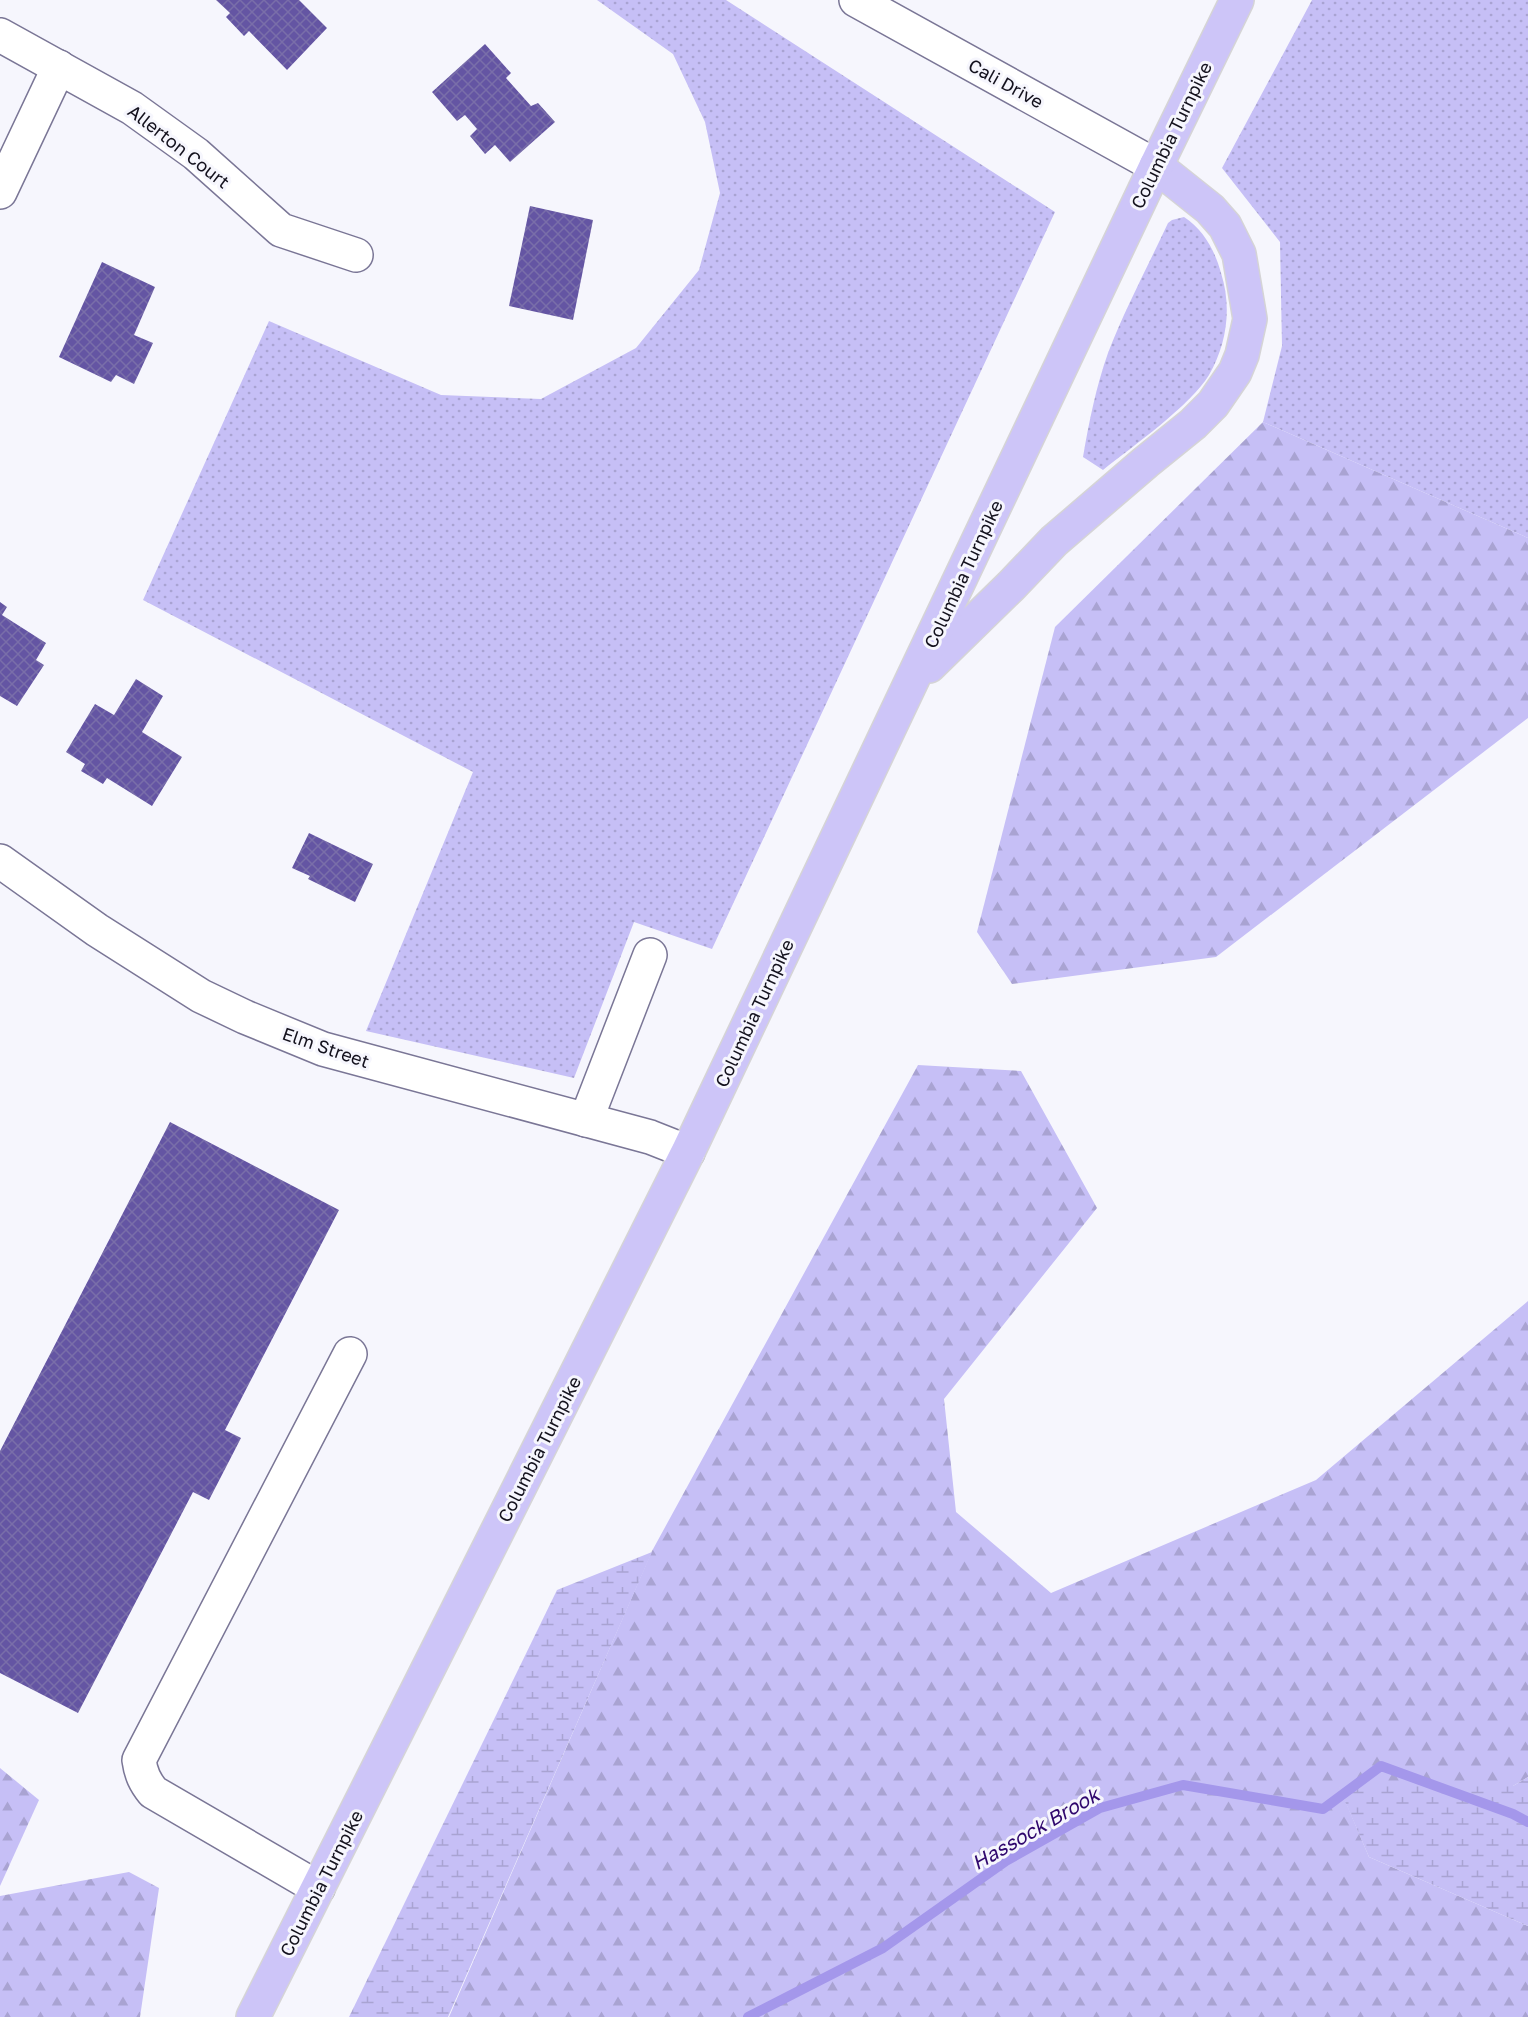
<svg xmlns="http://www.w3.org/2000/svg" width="1528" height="2017" font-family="'Golos Text',sans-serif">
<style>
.grass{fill:url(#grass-dots)}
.forest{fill:url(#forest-firs)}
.wetland{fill:url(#wetland-marsh)}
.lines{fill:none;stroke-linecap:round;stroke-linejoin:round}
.stream{stroke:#a497eb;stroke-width:10}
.building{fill:url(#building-cross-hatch)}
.minor-casing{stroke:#7a7696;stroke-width:36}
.major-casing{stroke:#d5d4d6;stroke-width:36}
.minor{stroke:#fff;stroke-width:33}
.major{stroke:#cdc5f8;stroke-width:33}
.labels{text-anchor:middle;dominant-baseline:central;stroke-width:6;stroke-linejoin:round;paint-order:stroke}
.street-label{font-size:18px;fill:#13111d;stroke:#f6f6fd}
.water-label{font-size:20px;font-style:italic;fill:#2f076d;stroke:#f6f6fd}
</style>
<defs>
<pattern id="grass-dots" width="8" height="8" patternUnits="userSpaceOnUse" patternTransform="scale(1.5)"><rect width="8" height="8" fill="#c6bff6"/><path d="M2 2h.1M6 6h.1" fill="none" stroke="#a9a3d2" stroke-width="1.8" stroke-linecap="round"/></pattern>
<pattern id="forest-firs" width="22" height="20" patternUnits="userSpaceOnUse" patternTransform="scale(1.5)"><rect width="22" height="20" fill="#c6bff6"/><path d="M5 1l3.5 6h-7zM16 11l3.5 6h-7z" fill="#a9a3d2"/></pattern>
<pattern id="wetland-marsh" width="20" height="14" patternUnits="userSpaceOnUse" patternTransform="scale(1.5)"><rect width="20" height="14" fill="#c6bff6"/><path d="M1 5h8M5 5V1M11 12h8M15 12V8" fill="none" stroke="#a9a3d2"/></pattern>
<pattern id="building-cross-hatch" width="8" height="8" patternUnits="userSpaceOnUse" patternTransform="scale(1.5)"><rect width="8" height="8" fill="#6455a3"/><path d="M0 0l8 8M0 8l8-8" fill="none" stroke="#796ea9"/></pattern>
</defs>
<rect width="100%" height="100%" fill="#f6f6fd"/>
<g class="grass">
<polygon points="597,0 726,0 1055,212 712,949 634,922 574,1078 366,1031 473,772 143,600 269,321 441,395 541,399 636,348 699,270 720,193 705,122 673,54"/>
<polygon points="1312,0 1528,0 1528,538 1263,422 1282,346 1280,242 1222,168"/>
<path d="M 1184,217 C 1204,230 1215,251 1221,273 C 1232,307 1227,344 1209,375 C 1190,406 1133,446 1103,470 L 1083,457 C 1089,422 1096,387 1108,353 C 1125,309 1148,266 1168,223 L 1172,220 Z"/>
</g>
<g class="forest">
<polygon points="1263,422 1528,538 1528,718 1216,957 1012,984 977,932 1055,627"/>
<polygon points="918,1065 1021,1071 1097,1208 944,1399 956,1512 1051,1593 1316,1480 1528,1301 1528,1777 1513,1786 1339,1786 1369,1857 1528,1926 1528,2017 449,2017 652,1551"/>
<polygon points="0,1768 39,1800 0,1886"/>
<polygon points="129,1872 159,1888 140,2017 0,2017 0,1896"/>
</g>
<g class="wetland">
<polygon points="652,1552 448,2017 349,2017 557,1590"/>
<polygon points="1528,1777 1528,1926 1369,1857 1338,1785 1513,1786"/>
</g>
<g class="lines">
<polyline class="stream" points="748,2017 883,1948 1006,1861 1100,1808 1183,1785 1323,1809 1381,1766 1513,1814 1528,1822"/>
</g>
<g class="building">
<polygon points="216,0 299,0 327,28 287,70 249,31 244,36 226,17 230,13"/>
<polygon points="485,44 511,73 506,78 531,106 538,103 555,122 510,162 495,145 485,154 470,136 477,129 465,115 457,121 432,92"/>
<polygon points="530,206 593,220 573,320 509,306"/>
<polygon points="102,262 155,287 134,335 153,343 134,384 116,375 111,382 59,357"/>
<polygon points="0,602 7,607 2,615 46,643 36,660 44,665 17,706 0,696"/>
<polygon points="136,679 163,696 142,732 182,757 152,806 107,778 103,784 81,771 85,764 66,752 95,704 114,715"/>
<polygon points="309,833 373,864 355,902 308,879 310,876 292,868"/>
<polygon points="170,1122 339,1210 225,1430 241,1438 209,1500 193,1492 78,1713 0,1673 0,1451"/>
</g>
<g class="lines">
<defs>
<g id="minor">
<polyline points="856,0 1156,166"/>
<polyline points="0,35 132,108 196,154 281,230 356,255"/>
<polyline points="0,192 59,67"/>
<polyline points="0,861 97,930 201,996 245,1017 323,1049 650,1137 688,1152"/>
<polyline points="586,1120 650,955"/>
<path d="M 318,1888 L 153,1792 C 145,1782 141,1774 139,1760 L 350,1354"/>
</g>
<g id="major">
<polyline points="929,666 1011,586 1054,541 1146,462 1193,424 1213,404 1235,372 1242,355 1250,319 1239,254 1225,226 1210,209 1156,166"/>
<polyline points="253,2017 688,1152 1156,166 1237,0"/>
</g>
</defs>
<use href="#minor" class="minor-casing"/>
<use href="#major" class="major-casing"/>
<use href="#minor" class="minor"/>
<use href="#major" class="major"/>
</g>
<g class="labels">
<g class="street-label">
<text transform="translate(1006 83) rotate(29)">Cali Drive</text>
<text transform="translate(1171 135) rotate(-64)">Columbia Turnpike</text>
<text transform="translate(179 146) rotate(38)">Allerton Court</text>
<text transform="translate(963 574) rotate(-65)">Columbia Turnpike</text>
<text transform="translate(754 1013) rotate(-65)">Columbia Turnpike</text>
<text transform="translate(326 1047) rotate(19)">Elm Street</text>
<text transform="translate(539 1449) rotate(-63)">Columbia Turnpike</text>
<text transform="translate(321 1883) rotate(-63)">Columbia Turnpike</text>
</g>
<g class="water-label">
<text transform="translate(1035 1828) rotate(-30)">Hassock Brook</text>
</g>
</g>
</svg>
